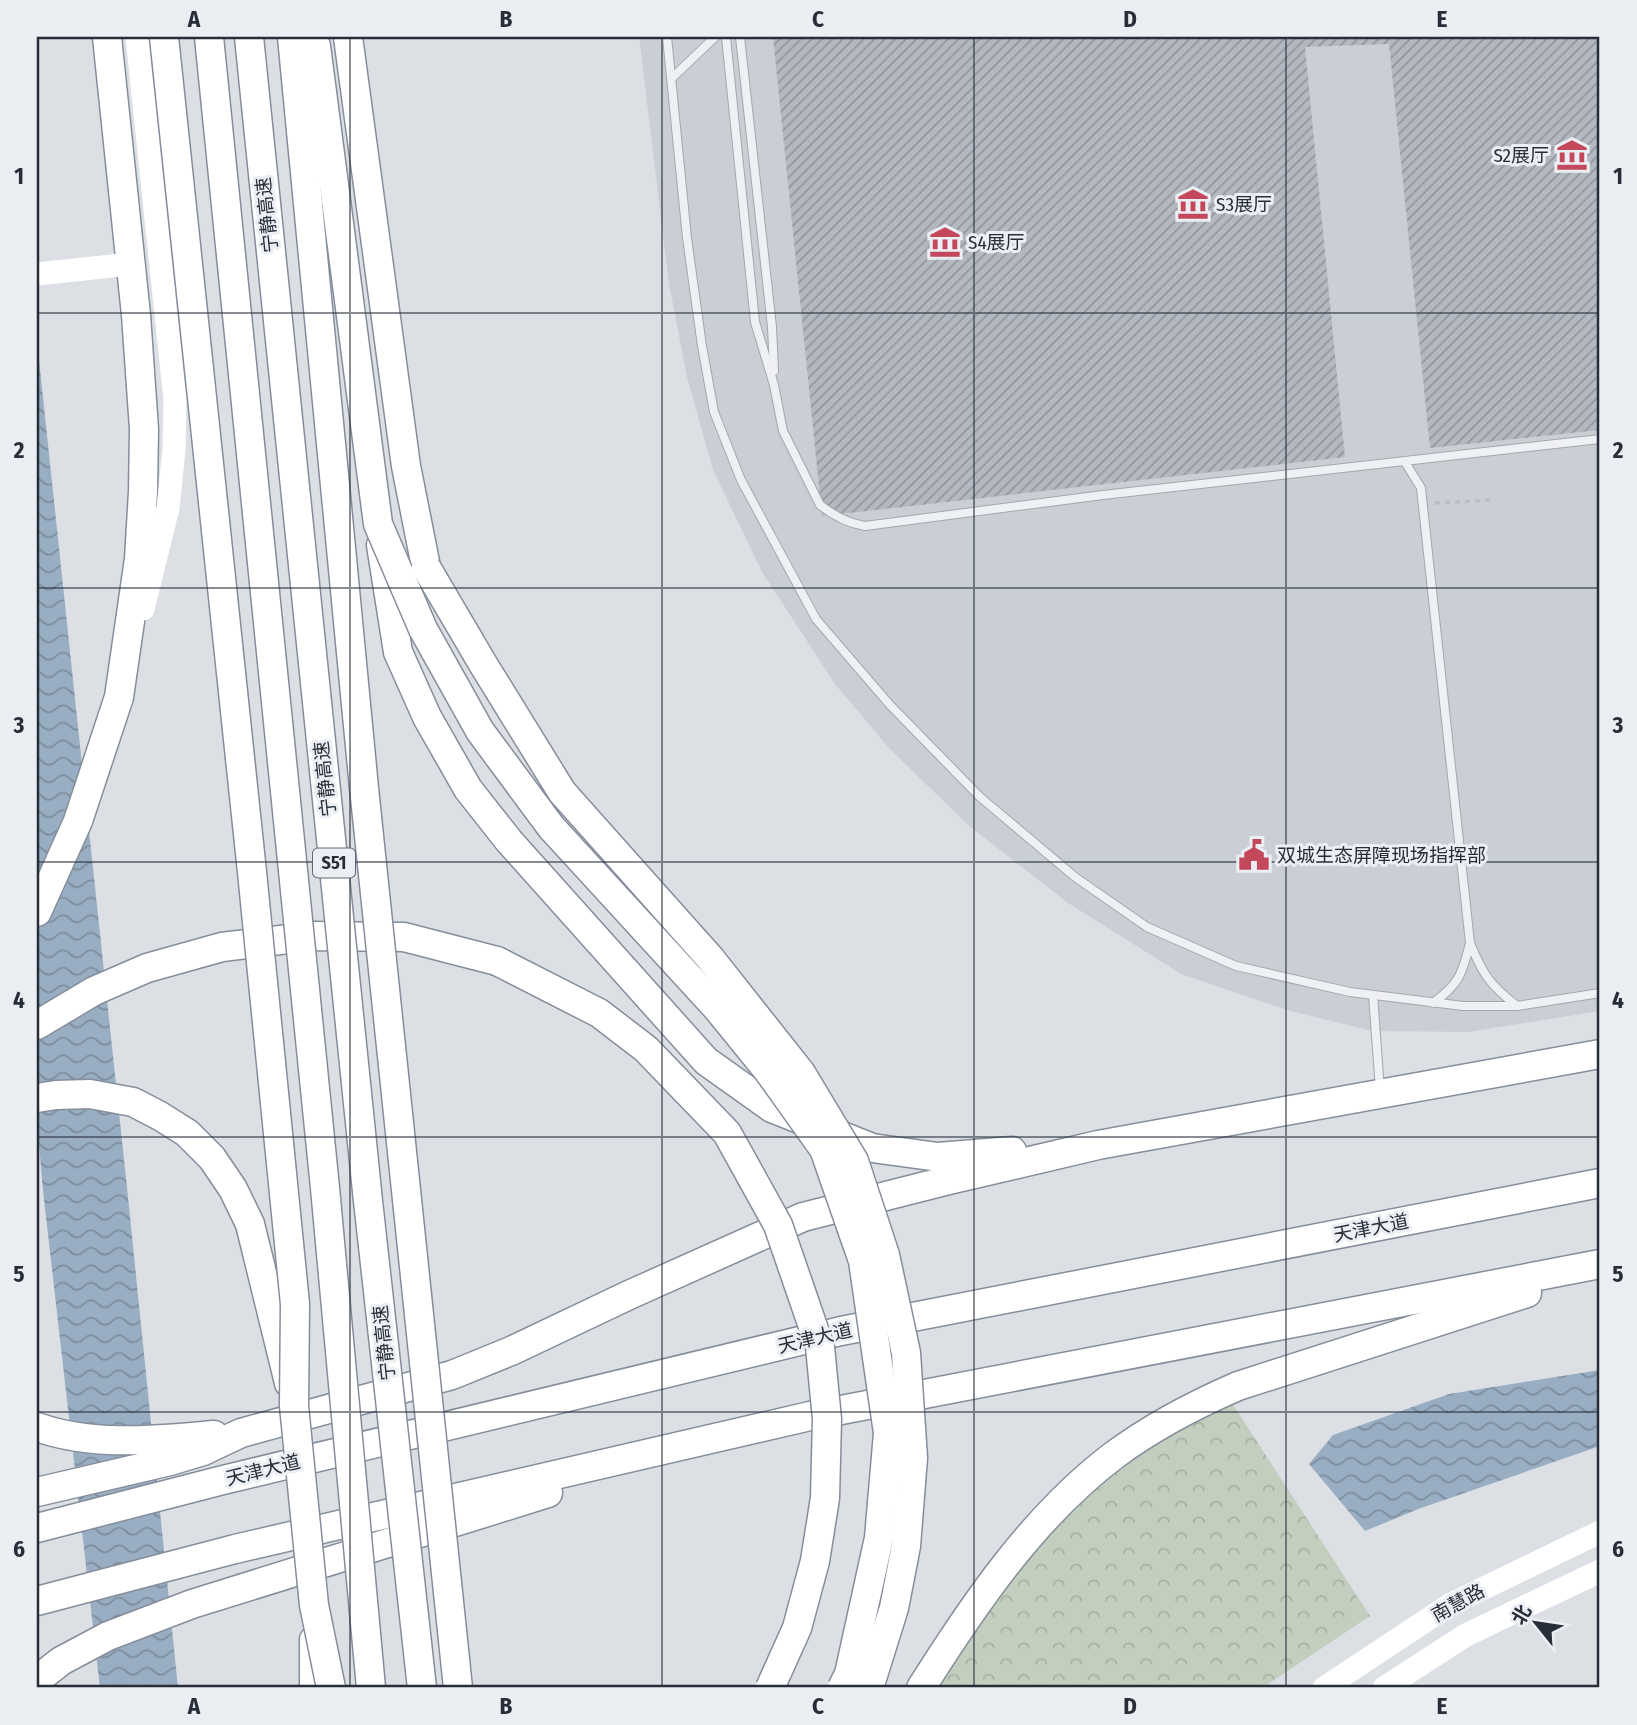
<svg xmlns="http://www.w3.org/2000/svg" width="1637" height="1725" font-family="'Fira Sans Condensed','Noto Sans SC',sans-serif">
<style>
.built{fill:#cacfd6}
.forest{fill:url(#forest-crowns)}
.water{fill:url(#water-waves)}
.building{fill:url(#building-hatch)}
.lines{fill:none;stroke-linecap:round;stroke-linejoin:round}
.lane-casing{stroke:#a2a7ae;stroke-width:10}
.highway-casing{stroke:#858d9b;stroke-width:31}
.path{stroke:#babec4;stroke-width:3.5;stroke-dasharray:5 5;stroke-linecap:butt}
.lane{stroke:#eef0f4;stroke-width:8}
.secondary{stroke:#fff;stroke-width:23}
.highway{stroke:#fff;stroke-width:28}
.highway-bridge-casing{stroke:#858d9b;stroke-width:31;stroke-linecap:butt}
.highway-bridge{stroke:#fff;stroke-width:28}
.grid{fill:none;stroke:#272e3a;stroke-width:2;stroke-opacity:0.55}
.labels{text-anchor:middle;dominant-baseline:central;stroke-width:6;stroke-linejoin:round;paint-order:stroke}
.shield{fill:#ebeef3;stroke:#626872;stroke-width:2}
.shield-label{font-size:18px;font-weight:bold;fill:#272e3a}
.poi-label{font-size:19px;fill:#272e3a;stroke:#ebeef3;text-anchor:start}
.street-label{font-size:19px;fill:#272e3a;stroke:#ebeef3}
.neatline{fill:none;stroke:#272e3a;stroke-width:2.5}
.grid-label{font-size:23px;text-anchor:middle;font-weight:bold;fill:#272e3a}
</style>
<defs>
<pattern id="forest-crowns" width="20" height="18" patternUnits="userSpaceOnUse" patternTransform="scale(1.75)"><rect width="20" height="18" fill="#c2cebe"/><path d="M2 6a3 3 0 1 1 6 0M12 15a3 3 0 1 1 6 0" fill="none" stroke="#a7b1a4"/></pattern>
<pattern id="water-waves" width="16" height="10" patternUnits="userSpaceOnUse" patternTransform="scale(1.75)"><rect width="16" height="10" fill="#99aec3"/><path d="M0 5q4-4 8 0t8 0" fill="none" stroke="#7d8e9f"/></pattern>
<pattern id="building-hatch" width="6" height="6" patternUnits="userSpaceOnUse" patternTransform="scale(1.75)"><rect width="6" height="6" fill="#b4b9c1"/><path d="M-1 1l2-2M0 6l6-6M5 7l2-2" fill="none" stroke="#92979e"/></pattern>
</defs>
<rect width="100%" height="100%" fill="#dce0e5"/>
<polygon class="built" points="639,37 1600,37 1600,1011 1468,1032 1372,1031 1287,1010 1181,974 1068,903 968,825 889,748 835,684 762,572 713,470 687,377 669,284"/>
<polygon class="forest" points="1230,1400 1370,1616 1262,1688 937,1688 1035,1544 1126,1462"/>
<g class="water">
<polygon points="37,341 128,1197 178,1688 100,1688 43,1191 37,1120"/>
<polygon points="1600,1370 1600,1446 1421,1508 1365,1531 1309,1464 1333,1435 1449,1394"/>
</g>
<polygon class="building" points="773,37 1600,37 1600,430 1430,448 1389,44 1305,47 1345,457 822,516"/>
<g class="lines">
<defs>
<g id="lane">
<polyline points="667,37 687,238 702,346 714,412 741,480 816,619 890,705 980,797 1075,877 1147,927 1236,966 1350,992 1463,1006 1517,1006 1600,993"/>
<path d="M 726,37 L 755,322 L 774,385 L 783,431 L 820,505 C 834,516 847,523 865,526 L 1103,495 L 1600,439"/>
<polyline points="740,37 772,327 774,371"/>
<polyline points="672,78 715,37"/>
<path d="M 1405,462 L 1421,488 L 1470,943 C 1483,975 1490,985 1517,1006"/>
<polyline points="1373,995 1380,1090"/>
<path d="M 1433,1003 C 1459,984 1462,975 1470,943"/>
</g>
<g id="highway">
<polyline points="348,37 406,466 426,567"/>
<polyline points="381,545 398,652 427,717 468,789 509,841 706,1061 772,1108 872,1148 938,1157 1012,1151"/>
<polyline points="37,912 78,821 119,697 139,559 143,492 144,429 136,315 107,37"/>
<polyline points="37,1025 94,991 147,968 222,947 314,936 404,937 497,961"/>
<polyline points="37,1098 56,1095 90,1094 133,1102 160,1116 187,1133 212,1158 233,1189 250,1224 289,1383"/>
<path d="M 37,1427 C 93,1447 156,1440 214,1435"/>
<polyline points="37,1492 170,1461 203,1451 241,1433 452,1375 511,1351 629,1295 803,1217 949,1180 1098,1145 1600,1054"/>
<polyline points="37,1528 223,1480 841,1331 1600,1183"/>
<polyline points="37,1601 235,1549 810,1416 1600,1264"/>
<polyline points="37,1680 61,1661 108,1636 192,1604 548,1493"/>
<polyline points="314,1688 314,1640"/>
<path d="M 921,1688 C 974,1604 1033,1517 1113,1456 C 1152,1427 1194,1405 1238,1386 L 1527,1293"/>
</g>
</defs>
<use href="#lane" class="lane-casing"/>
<use href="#highway" class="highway-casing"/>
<polyline class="path" points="1435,503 1492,500"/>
<use href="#lane" class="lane"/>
<g class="secondary">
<polyline points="137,37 175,400 174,449 168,508 143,609"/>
<polyline points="37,274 130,264"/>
<polyline points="1324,1688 1451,1604 1600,1532"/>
<polyline points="1384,1688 1466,1635 1600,1571"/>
</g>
<use href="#highway" class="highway"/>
<defs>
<g id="highway-bridge">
<polyline points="164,37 252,872 295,1304 294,1406 314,1605 331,1688"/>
<polyline points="209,37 325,1188 371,1688"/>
<polyline points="249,37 368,1201 422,1688"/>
<polyline points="292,37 364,788 458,1688"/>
<polyline points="312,37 316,46 378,524 423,629 480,731 551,827 717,1008 769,1072 824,1149 863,1261 888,1433 879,1538 849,1674 842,1688"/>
<polyline points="426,567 483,664 562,792 710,958 801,1073 854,1161 885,1255 906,1353 913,1458 906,1546 894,1608 869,1688"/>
<polyline points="497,961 599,1013 646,1049 727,1133 778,1225 820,1347 827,1419 825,1498 815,1561 797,1628 770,1688"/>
</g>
</defs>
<use href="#highway-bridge" class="highway-bridge-casing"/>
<use href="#highway-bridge" class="highway-bridge"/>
</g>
<path class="grid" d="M 350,37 L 350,1688M 662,37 L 662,1688M 974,37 L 974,1688M 1286,37 L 1286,1688M 37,313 L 1600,313M 37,588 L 1600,588M 37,862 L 1600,862M 37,1137 L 1600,1137M 37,1412 L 1600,1412"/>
<defs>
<symbol id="museum-bare" viewBox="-9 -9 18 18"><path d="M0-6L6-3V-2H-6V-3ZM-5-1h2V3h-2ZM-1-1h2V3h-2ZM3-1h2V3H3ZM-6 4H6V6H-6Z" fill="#c4485b" stroke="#ebeef3" stroke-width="2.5" paint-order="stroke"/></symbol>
<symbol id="civic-bare" viewBox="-9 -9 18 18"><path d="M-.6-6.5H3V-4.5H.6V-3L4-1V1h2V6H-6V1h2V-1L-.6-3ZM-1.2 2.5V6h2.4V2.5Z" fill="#c4485b" stroke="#ebeef3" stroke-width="2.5" paint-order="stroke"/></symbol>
</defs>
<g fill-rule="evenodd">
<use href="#museum-bare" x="1550" y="133" width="44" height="44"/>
<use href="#museum-bare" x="1171" y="182" width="44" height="44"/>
<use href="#museum-bare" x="923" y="220" width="44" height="44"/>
<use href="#civic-bare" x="1232" y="833" width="44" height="44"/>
</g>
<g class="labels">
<rect class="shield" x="313" y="848.5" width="42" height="29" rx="5"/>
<g class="shield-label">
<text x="334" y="863">S51</text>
</g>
<g class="poi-label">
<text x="1549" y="155" text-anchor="end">S2展厅</text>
<text x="1216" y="204">S3展厅</text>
<text x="968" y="242">S4展厅</text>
<text x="1277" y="855">双城生态屏障现场指挥部</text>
</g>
<g class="street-label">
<text transform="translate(267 215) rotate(-96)">宁静高速</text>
<text transform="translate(325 779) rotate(-96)">宁静高速</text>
<text transform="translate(1371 1228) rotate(-11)">天津大道</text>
<text transform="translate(815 1338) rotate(-13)">天津大道</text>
<text transform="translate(384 1343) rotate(-96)">宁静高速</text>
<text transform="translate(263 1470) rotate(-14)">天津大道</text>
<text transform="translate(1458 1603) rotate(-29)">南慧路</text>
</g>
</g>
<rect width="1637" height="1725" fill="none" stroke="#ebeef3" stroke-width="77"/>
<g transform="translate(1536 1623) rotate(300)" stroke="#ebeef3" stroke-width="5" paint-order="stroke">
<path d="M0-5L12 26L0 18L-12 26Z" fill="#272e3a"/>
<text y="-10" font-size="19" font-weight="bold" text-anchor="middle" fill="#272e3a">北</text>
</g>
<rect x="38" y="38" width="1560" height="1648" class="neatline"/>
<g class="grid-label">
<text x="194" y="27">A</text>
<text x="506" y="27">B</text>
<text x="818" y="27">C</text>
<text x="1130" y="27">D</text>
<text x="1442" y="27">E</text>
<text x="19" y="184">1</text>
<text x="1618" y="184">1</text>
<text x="19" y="458">2</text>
<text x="1618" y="458">2</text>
<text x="19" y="733">3</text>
<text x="1618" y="733">3</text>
<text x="19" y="1008">4</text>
<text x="1618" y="1008">4</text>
<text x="19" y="1282">5</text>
<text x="1618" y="1282">5</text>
<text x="19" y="1557">6</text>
<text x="1618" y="1557">6</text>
<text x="194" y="1714">A</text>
<text x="506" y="1714">B</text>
<text x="818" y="1714">C</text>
<text x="1130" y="1714">D</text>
<text x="1442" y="1714">E</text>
</g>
</svg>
